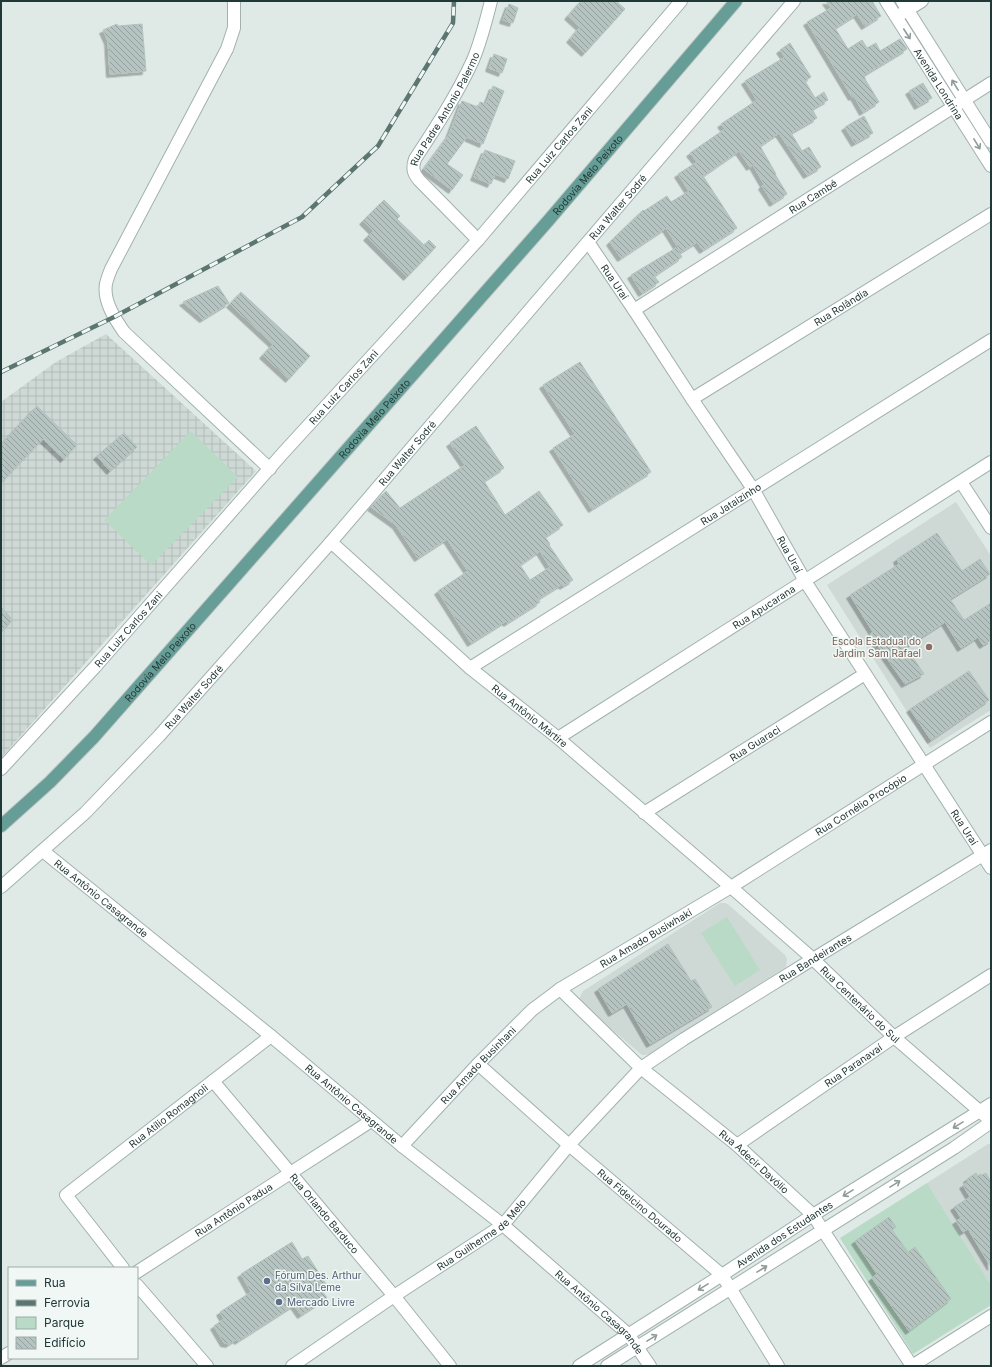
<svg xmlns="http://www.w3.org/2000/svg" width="992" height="1367" font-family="Inter,sans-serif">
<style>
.built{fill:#ced9d6}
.industrial{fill:url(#industrial-grid)}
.green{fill:#b9dac6}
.building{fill:url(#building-back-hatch);stroke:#b2c3be;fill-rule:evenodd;filter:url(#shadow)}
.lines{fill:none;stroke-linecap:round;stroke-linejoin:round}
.minor-casing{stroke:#a2b1ae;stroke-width:14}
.major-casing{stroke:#bcc4c3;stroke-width:14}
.minor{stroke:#fff;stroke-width:12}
.major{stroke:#669d96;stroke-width:12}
.rail-casing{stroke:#5b7571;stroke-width:4.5}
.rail{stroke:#f0f7f4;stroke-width:3;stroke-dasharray:9;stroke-linecap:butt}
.oneway{stroke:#909c9a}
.education-dot{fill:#8d6e63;stroke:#f0f7f4;stroke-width:1.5}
.service-dot{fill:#5c6f8a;stroke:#f0f7f4;stroke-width:1.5}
.labels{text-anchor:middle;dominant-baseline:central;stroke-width:3;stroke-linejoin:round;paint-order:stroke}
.street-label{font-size:10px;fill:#213936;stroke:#f0f7f4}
.education-label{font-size:10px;fill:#785e54;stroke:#f0f7f4;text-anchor:end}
.service-label{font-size:10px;fill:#4e5e75;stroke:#f0f7f4;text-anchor:start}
</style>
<defs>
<pattern id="industrial-grid" width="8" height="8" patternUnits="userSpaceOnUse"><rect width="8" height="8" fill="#ced9d6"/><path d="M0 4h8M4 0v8" fill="none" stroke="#b1bbb8"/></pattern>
<pattern id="building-back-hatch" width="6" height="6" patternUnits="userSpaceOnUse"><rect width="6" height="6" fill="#b5c4c0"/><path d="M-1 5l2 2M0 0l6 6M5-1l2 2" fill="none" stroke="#93a09d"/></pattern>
<filter id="shadow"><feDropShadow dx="-3.5" dy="3.5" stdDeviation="0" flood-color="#0004"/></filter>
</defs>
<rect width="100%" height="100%" fill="#dfeae6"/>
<g class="built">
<polygon points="956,502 991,556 991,710 930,748 827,585"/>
<polygon points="720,903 725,903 729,905 785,955 787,959 786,967 651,1054 646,1055 642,1055 579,1002 580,997 583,991"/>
<polygon points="988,1144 991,1144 991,1285 927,1183"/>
</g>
<polygon class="industrial" points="106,334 256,471 1,758 1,402 56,362"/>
<g class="green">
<polygon points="191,431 238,477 151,565 104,520"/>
<polygon points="727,917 760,970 735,986 701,933"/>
<polygon points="927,1183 991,1285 991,1305 913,1354 840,1238"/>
</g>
<g class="building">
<polygon points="581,1 616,1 625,9 585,53 570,39 580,27 568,16"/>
<polygon points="826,1 872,1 881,16 865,26 857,14 835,28 848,49 862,40 867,48 876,43 880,51 900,39 907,49 864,75 865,78 865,79 879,102 863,112 854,96 852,97 807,22 831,8"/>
<polygon points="509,4 518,8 513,23 503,20"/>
<polygon points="117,24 118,26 142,24 146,71 110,74 108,41 103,30"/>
<polygon points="790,43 811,77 805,81 815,98 824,92 828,100 812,109 817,118 791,133 802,151 809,147 821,167 807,175 779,133 760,146 776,174 775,174 787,194 773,203 762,186 764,184 753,165 750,167 739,151 703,176 737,228 703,250 697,242 681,252 666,228 621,258 610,242 643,210 644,211 667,196 671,202 689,191 678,174 697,162 690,153 725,129 721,124 757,100 745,81 785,57 780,50"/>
<polygon points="494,54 507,59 502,73 489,68"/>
<polygon points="923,83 932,98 918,106 909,91"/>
<polygon points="493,86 504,91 483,144 467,137 447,164 463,175 452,190 424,169 449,135 462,101 478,107 480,102 486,104"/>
<polygon points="864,116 873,133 855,143 845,127"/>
<polygon points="485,150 515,161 508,179 495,174 491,184 474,177"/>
<polygon points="384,200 400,216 397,219 424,245 429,240 436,247 407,277 367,237 373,231 363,221"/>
<polygon points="676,248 682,257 654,276 659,282 642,293 631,275"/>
<polygon points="218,286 229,303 203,319 183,302"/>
<polygon points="241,292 310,356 289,379 263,355 273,344 230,304"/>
<polygon points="580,362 651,472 592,509 553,448 575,434 543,385"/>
<polygon points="37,406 77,445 64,459 43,439 1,483 1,444"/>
<path d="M 476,426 L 504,468 L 484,481 L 505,515 L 539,491 L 563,525 L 545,537 L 550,544 L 549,545 L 573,580 L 563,586 L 562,584 L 538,599 L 540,602 L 507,623 L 506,621 L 471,643 L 438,591 L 468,571 L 447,539 L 418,558 L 396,525 L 371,507 L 386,491 L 400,508 L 465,465 L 450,443 ZM 540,551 L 550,567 L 530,580 L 520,565 Z"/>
<polygon points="124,433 137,447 110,471 97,456"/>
<polygon points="937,533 962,571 980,559 990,574 950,599 964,620 991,603 991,640 983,645 978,637 961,648 945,622 906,647 924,674 905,684 870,634 873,632 850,595 899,564 897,559"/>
<polygon points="1,607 13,620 1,632"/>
<polygon points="969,671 989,700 931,740 910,709"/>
<polygon points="668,944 691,981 695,979 712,1007 650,1044 627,1004 612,1013 598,989"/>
<polygon points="976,1173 977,1176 981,1174 982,1175 986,1173 991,1182 991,1267 968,1229 963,1232 956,1221 961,1218 954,1207 970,1197 963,1185 968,1182 967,1179"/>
<polygon points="889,1217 896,1227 892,1230 908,1252 915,1247 951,1299 909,1331 872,1278 877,1274 855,1241"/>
<polygon points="292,1242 302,1259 308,1256 326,1284 320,1288 327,1298 301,1315 294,1305 238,1341 237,1339 229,1344 224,1343 214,1326 224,1319 220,1312 251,1292 241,1274"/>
</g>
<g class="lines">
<defs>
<g id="minor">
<path d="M 234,1 L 234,28 L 227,49 L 111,269 C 109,274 107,279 106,284 C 103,301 115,319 124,332 L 270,469"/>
<path id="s1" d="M 886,1 L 991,166"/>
<polyline points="902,1 991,142"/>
<polyline points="901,14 922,1"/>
<path id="s2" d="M 478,240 L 419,180 C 413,173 412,168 415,159 C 436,127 457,95 473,60 C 481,41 486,21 491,1"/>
<path id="s3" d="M 588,242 L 634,310 L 692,399 L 753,489 L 805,581 L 991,868"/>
<path id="s4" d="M 634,310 L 991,83"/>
<path id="s5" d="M 692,399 L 991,214"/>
<polyline points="961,482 991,528"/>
<path id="s6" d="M 331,542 L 470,668 L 558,738 L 731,887 L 813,959 L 894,1037 L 991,1121"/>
<path id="s7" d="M 470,668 L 991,340"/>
<path id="s8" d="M 558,738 L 991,462"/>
<path id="s9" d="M 1,769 L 95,667 L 283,453 L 478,240 L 681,1"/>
<path id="s10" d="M 644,813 L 865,674"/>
<path id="s11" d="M 43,851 L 271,1036 L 402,1146 L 503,1225 L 628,1334 L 650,1366"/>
<path id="s12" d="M 1,887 L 85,813 L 159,736 L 331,542 L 794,1"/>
<path id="s13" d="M 560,989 L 641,1068 L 737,1145 L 813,1215 L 912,1366"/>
<path id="s14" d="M 478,1064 L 569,1145 L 722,1275 L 778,1366"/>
<path id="s15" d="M 213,1081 L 394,1296 L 450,1366"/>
<path id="s16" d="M 737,1145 L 894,1037 L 991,975"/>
<path id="s17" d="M 402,1146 L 478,1064 L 532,1010 L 560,989 L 731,887 L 991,722"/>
<path id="s18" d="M 123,1268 L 66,1195 L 271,1036"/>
<path id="s19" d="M 137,1272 L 371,1121"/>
<polyline points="137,1285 207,1366"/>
<polyline points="1,1358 9,1353"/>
<path id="s20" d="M 292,1366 L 394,1296 L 503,1225 L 569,1145 L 641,1068 L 684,1039 L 813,959 L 991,850"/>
<path id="s21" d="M 579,1366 L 722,1275 L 813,1215 L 991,1104"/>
<polyline points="607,1366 954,1148 991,1122"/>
<polyline points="912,1366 991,1316"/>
</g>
<g id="major">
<path id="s22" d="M 1,826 L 50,782 L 94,737 L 548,221 L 736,1"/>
</g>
</defs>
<use href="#minor" class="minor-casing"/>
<use href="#major" class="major-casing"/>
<use href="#minor" class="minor"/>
<use href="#major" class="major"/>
<defs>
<polyline id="rail" points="1,372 114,317 302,217 378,146 453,23 454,1"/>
</defs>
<use href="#rail" class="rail-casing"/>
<use href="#rail" class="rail"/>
</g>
<defs><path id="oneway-shaft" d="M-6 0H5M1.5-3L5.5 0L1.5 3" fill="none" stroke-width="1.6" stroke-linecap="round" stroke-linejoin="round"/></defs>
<g class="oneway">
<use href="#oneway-shaft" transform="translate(907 34) rotate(57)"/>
<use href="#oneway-shaft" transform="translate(955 85) rotate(-122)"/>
<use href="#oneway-shaft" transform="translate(977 144) rotate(58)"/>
<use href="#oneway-shaft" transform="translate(958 1125) rotate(148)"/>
<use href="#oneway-shaft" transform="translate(895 1184) rotate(-32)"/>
<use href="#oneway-shaft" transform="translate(848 1193) rotate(149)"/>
<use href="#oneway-shaft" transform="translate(762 1269) rotate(-32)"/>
<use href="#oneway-shaft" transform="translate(703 1287) rotate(148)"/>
<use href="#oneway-shaft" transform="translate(652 1338) rotate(-32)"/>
</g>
<circle class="education-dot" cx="929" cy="647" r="4"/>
<g class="service-dot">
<circle cx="267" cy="1281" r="4"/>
<circle cx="279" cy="1302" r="4"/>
</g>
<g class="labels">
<g class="street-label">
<text stroke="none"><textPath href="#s1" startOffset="98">Avenida Londrina</textPath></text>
<text stroke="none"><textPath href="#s2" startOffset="165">Rua Padre Antonio Palermo</textPath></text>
<text stroke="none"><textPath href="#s9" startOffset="837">Rua Luiz Carlos Zani</textPath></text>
<text stroke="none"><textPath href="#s22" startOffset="877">Rodovia Melo Peixoto</textPath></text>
<text stroke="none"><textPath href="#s4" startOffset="212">Rua Cambé</textPath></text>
<text stroke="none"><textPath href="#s12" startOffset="919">Rua Walter Sodré</textPath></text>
<text stroke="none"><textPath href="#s3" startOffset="48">Rua Uraí</textPath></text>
<text stroke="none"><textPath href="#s5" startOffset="175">Rua Rolândia</textPath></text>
<text stroke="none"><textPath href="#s9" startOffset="513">Rua Luiz Carlos Zani</textPath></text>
<text stroke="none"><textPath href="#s22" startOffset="553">Rodovia Melo Peixoto</textPath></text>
<text stroke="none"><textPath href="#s12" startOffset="595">Rua Walter Sodré</textPath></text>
<text stroke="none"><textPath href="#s7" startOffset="308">Rua Jataizinho</textPath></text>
<text stroke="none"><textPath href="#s3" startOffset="372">Rua Uraí</textPath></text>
<text stroke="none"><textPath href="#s8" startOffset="244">Rua Apucarana</textPath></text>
<text stroke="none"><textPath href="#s9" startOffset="189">Rua Luiz Carlos Zani</textPath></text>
<text stroke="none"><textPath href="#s22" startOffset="229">Rodovia Melo Peixoto</textPath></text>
<text stroke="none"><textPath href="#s12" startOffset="271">Rua Walter Sodré</textPath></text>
<text stroke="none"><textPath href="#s6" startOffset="264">Rua Antônio Mártire</textPath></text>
<text stroke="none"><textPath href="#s10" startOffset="131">Rua Guaraci</textPath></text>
<text stroke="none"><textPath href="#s17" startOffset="576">Rua Cornélio Procópio</textPath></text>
<text stroke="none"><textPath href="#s3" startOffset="696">Rua Uraí</textPath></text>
<text stroke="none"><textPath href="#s11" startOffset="75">Rua Antônio Casagrande</textPath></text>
<text stroke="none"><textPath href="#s17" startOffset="323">Rua Amado Busiwhaki</textPath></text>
<text stroke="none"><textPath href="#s20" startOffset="669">Rua Bandeirantes</textPath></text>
<text stroke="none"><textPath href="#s6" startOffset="703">Rua Centenário do Sul</textPath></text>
<text stroke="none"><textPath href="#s17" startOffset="111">Rua Amado Businhani</textPath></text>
<text stroke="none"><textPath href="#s16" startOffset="141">Rua Paranavaí</textPath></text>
<text stroke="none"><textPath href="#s11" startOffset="399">Rua Antônio Casagrande</textPath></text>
<text stroke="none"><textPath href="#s18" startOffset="222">Rua Atílio Romagnoli</textPath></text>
<text stroke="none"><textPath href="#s13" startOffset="260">Rua Adecir Davólio</textPath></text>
<text stroke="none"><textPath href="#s14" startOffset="215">Rua Fidelcino Dourado</textPath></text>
<text stroke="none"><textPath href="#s19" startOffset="115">Rua Antônio Padua</textPath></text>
<text stroke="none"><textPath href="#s15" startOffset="173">Rua Orlando Barduco</textPath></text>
<text stroke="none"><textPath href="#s20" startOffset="231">Rua Guilherme de Melo</textPath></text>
<text stroke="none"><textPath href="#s21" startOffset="244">Avenida dos Estudantes</textPath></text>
<text stroke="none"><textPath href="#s11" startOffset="723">Rua Antônio Casagrande</textPath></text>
</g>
<g class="education-label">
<text x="921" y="641">Escola Estadual do<tspan x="921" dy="12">Jardim Sam Rafael</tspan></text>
</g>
<g class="service-label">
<text x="275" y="1275">Fórum Des. Arthur<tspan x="275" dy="12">da Silva Leme</tspan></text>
<text x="287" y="1302">Mercado Livre</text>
</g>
</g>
<rect width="992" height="1367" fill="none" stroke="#213936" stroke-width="4"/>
<rect x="8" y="1267" width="130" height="92" fill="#f0f7f4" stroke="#9daba8"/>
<rect x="16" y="1280" width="20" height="6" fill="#669d96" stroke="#9daba8"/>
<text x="44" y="1287" font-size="12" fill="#213936">Rua</text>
<rect x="16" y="1300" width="20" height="6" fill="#5b7571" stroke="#9daba8"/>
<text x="44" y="1307" font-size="12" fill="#213936">Ferrovia</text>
<rect x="16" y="1317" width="20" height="12" fill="#b9dac6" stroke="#9daba8"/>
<text x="44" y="1327" font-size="12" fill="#213936">Parque</text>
<rect x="16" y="1337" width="20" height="12" fill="url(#building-back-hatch)" stroke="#9daba8"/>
<text x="44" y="1347" font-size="12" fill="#213936">Edifício</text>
</svg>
